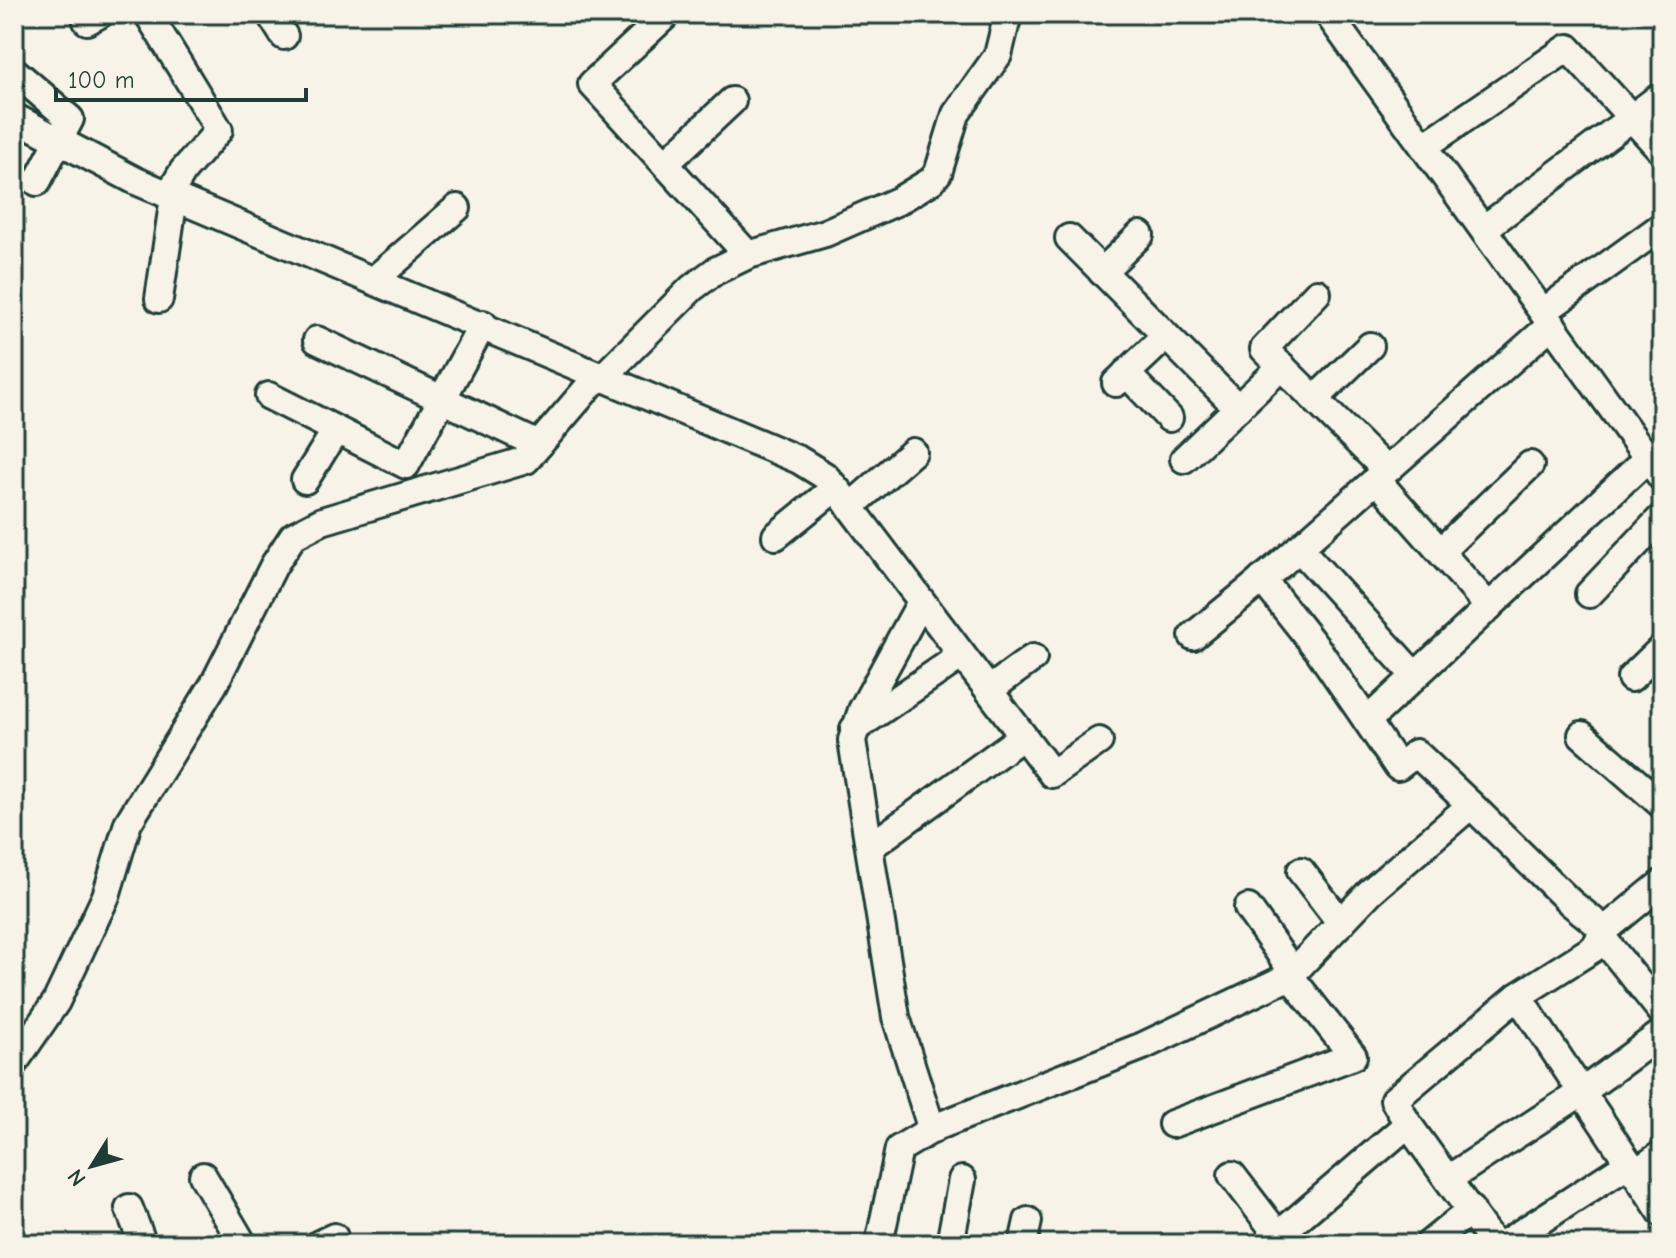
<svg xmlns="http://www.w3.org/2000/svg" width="1676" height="1258" font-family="'Comic Neue',sans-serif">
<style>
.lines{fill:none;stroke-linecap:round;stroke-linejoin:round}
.minor-casing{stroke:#1f3d34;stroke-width:32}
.minor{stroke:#f7f3e8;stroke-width:26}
</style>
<rect width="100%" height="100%" fill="#f7f3e8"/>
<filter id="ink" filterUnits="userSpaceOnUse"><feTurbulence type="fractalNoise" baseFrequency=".0125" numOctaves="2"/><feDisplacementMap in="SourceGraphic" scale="16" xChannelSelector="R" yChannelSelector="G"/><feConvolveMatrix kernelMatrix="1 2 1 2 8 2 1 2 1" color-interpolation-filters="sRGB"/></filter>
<g filter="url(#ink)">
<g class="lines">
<defs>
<g id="minor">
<polyline points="148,14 219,130 183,171 169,195"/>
<polyline points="270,14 284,36"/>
<polyline points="1328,14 1662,478"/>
<polyline points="665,16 592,84 748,255"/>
<polyline points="87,21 100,14"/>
<polyline points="14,71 70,119 37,182"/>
<polyline points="14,117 136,181 799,460 825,476 839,492 1052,774 1099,741"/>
<polyline points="1426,145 1568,48 1662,151"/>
<polyline points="665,164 732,101"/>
<polyline points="1485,228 1662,95"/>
<polyline points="1069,238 1238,408"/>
<polyline points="1102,272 1140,235"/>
<polyline points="375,279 457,208"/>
<polyline points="1317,293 1264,349 1386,470"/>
<polyline points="159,299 174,197"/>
<polyline points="1543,312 1662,226"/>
<polyline points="317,340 539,445"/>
<polyline points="1126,373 1169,418"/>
<polyline points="1116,383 1166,336"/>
<polyline points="269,396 406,465 483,324"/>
<polyline points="1315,399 1370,346"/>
<polyline points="1184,459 1282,366"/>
<polyline points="1376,479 1489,607"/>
<polyline points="305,480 336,430"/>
<polyline points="850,507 913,452"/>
<polyline points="776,536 835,488"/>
<polyline points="1299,548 1415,676"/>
<polyline points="1441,551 1530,465"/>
<polyline points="1262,579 1319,651 1367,721 1648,458"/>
<polyline points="1589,594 1662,517"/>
<polyline points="921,602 862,710 852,740 896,1017 932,1130"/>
<polyline points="1193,636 1281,564 1552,324"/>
<polyline points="1631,678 1662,648"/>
<polyline points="989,690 1033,658"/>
<polyline points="1367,721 1398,767 1416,753 1471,805"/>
<polyline points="854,729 962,655"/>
<polyline points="1582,735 1662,805"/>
<polyline points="870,847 1023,736"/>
<polyline points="1301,871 1341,923"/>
<polyline points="1248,908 1293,972"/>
<polyline points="1601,936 1662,1012"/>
<polyline points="1518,996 1662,1213"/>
<polyline points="14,1063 56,1002 106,896 128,823 214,684 274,565 293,536 322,521 526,460 592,383 604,376 692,288 715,271 748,255 825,233 898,201 931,181 938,173 956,114 998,55 1008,14"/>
<polyline points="1172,1124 1353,1056 1290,976"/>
<polyline points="1635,1173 1662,1154"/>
<polyline points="1232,1175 1278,1235"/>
<polyline points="203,1176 243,1244"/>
<polyline points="1448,1179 1582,1092 1662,1033"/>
<polyline points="129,1208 143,1244"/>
<polyline points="319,1244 334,1237"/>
<polyline points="879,1244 899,1149 936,1127 1143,1046 1290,976 1370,892 1471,805 1571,903 1605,930"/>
<polyline points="950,1244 962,1180"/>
<polyline points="1023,1244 1028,1221"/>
<polyline points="1268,1244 1408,1124"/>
<polyline points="1429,1244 1471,1210"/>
<polyline points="1494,1244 1408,1124 1394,1100 1518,996 1594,948 1605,930 1662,883"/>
<polyline points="1504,1244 1629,1163"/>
</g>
</defs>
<use href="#minor" class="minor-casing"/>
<use href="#minor" class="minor"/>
</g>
</g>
<rect width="1676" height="1258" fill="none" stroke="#f7f3e8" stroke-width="48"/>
<rect x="24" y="24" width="1628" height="1210" fill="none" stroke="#1f3d34" stroke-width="3" filter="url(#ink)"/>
<g transform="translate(92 1166) rotate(233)" stroke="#f7f3e8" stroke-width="6" paint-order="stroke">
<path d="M0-6L14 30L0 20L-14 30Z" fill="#1f3d34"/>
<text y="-12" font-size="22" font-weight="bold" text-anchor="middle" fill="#1f3d34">N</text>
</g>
<path d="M56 88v12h250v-12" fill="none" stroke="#1f3d34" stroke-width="4"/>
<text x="68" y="88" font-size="24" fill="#1f3d34" stroke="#f7f3e8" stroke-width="6" paint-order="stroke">100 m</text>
</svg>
